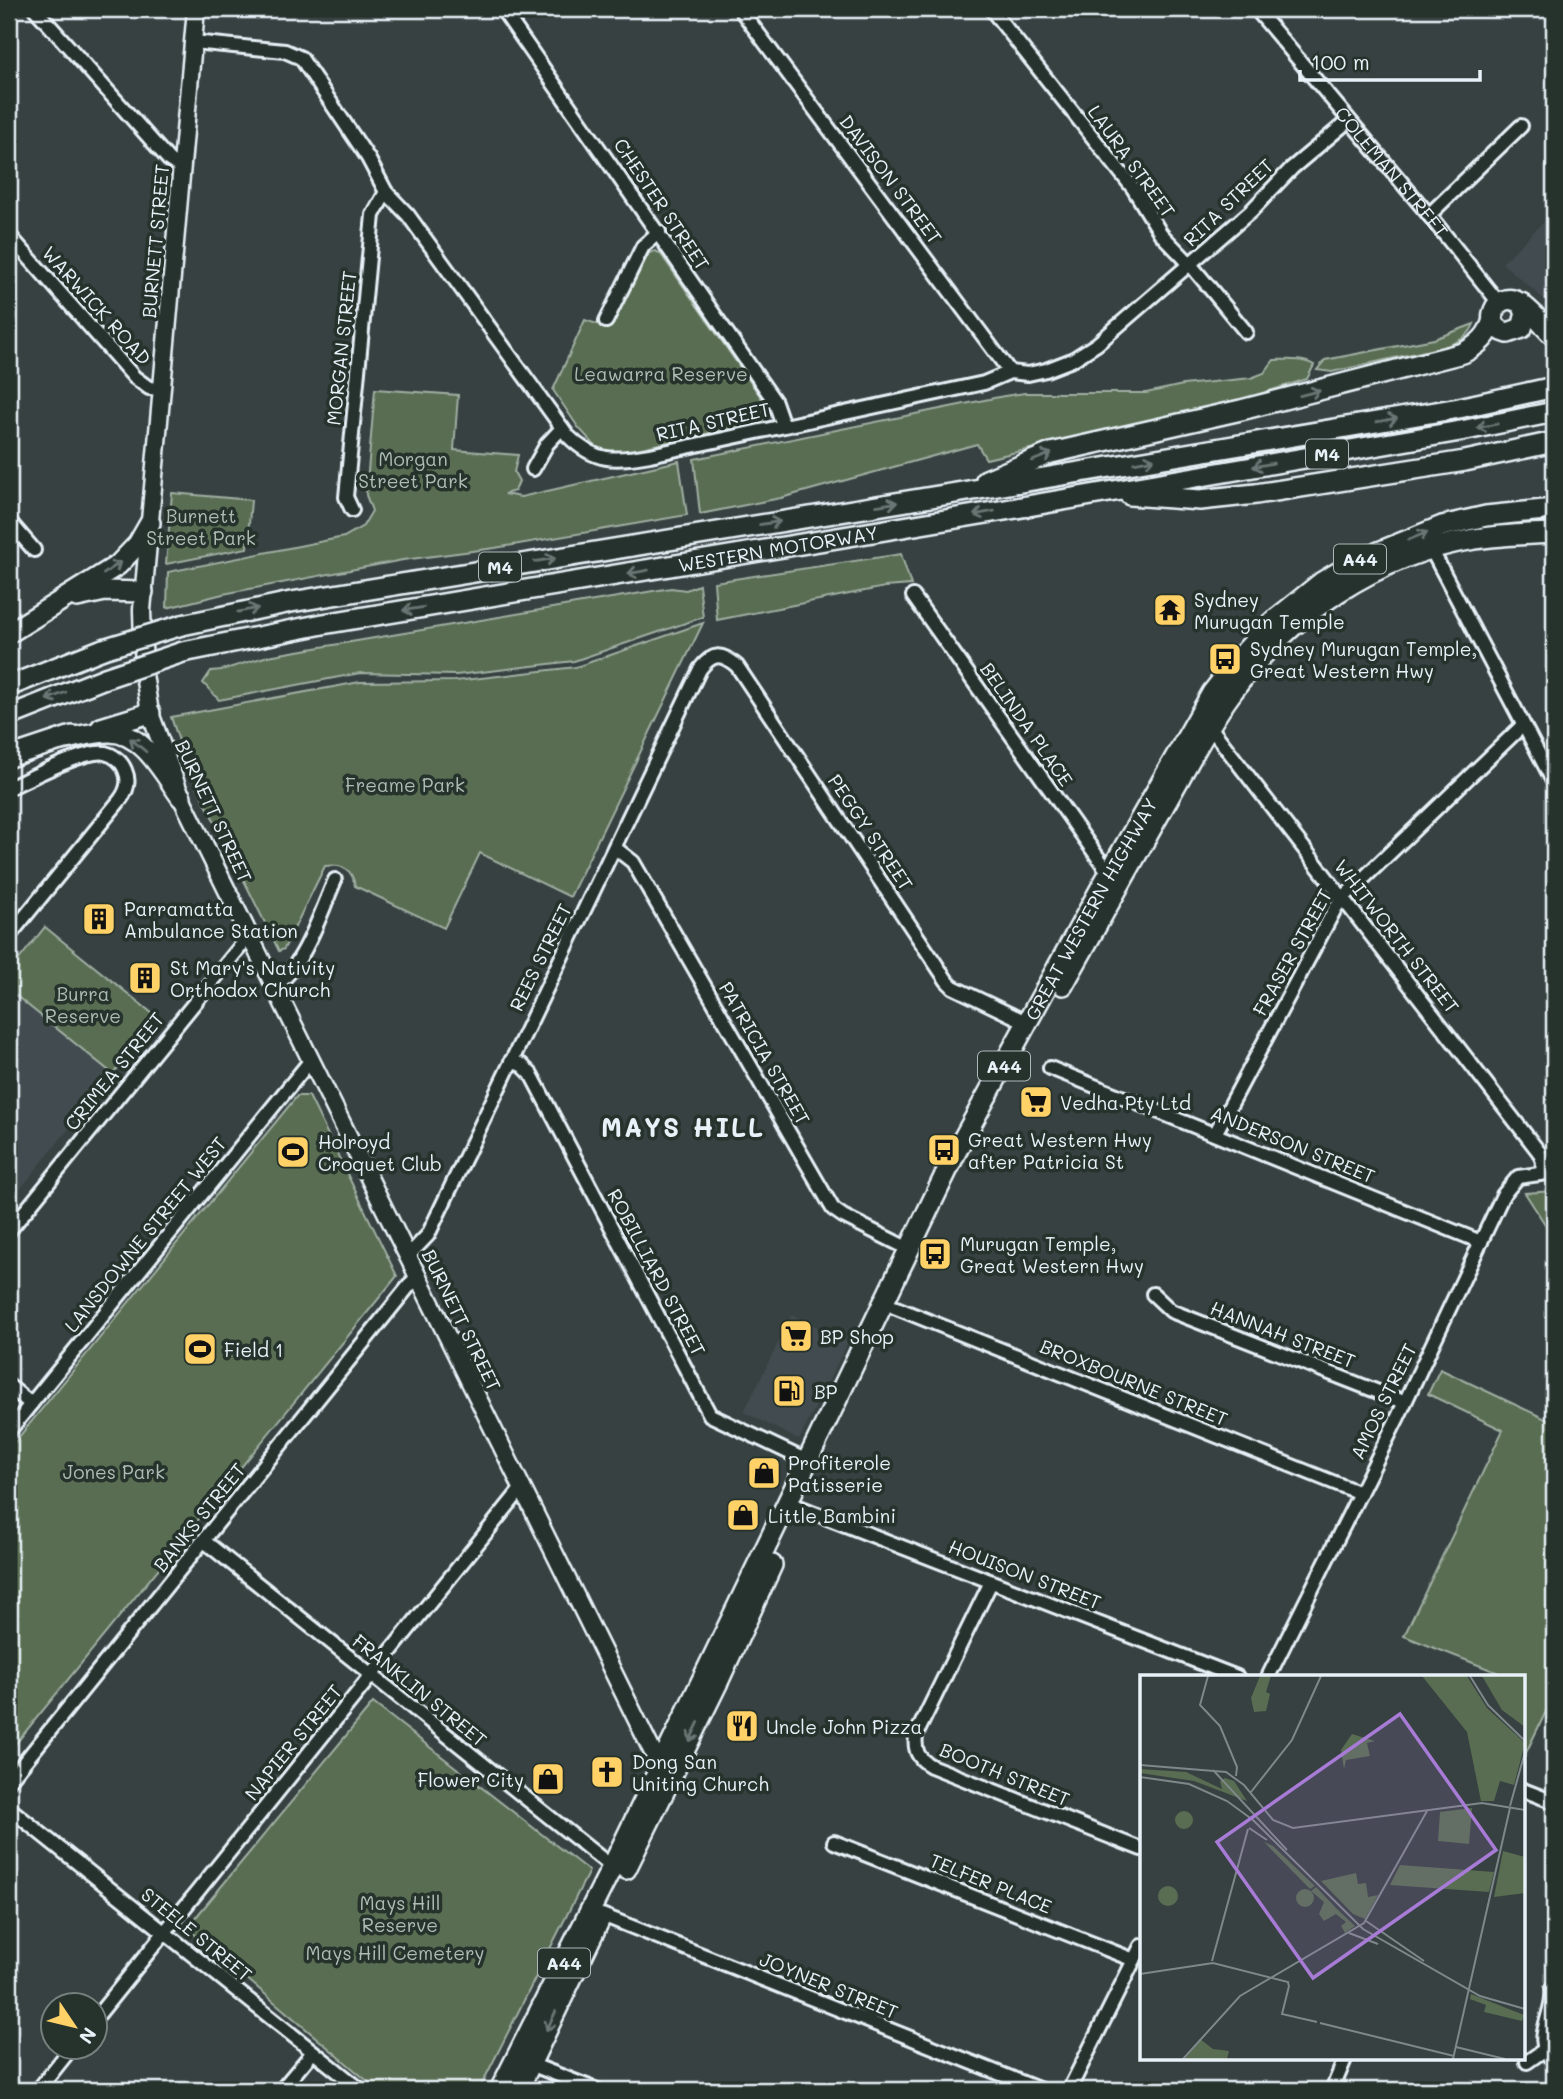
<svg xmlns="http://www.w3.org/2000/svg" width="1563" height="2099" font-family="Mali,sans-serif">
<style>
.built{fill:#434b4f}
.green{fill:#586d51;stroke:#a0afa4;stroke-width:2}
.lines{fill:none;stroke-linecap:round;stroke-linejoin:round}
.minor-casing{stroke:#e8f1f8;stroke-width:18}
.major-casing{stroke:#e8f1f8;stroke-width:21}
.highway-casing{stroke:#e8f1f8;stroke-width:24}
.minor{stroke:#26332d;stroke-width:12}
.major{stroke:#26332d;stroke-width:16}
.highway{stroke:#26332d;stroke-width:19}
.highway-bridge-casing{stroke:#e8f1f8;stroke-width:24;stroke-linecap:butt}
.highway-bridge{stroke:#26332d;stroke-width:19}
.oneway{stroke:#6a7674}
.labels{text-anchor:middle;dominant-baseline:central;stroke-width:7;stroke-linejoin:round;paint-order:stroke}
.shield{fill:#26332d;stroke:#aeb8bb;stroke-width:2}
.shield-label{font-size:18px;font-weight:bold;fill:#e8f1f8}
.street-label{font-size:19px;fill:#e8f1f8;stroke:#26332d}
.park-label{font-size:19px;fill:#aebcb5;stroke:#26332d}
.poi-label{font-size:19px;fill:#e8f1f8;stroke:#26332d;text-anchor:start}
.district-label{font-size:26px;font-weight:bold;letter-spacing:2px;fill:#e8f1f8;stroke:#26332d}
.inset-road{fill:none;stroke:#7e878a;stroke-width:2}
.view{fill:#a77bd6;fill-opacity:0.15;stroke:#a77bd6;stroke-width:3.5}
.inset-edge{fill:none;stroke:#e8f1f8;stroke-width:3.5}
</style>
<rect width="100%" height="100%" fill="#374141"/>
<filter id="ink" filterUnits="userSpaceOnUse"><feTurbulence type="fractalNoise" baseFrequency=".0143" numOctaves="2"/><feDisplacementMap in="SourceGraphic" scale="14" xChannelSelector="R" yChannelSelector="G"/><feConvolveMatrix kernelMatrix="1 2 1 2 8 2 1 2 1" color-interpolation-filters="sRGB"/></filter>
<g filter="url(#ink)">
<g class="built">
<polygon points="1554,212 1554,308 1502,263"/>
<polygon points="9,990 113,1074 9,1203"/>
<polygon points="792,1315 848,1342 799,1440 744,1412"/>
</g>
<g class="green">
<polygon points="655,251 660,253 767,406 767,416 762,421 751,424 618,453 598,449 578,427 553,390 585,320 606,327 613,323 649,253"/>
<path d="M 1474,324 C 1469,337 1459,341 1447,346 L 1332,372 L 1317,370 L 1325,360 L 1434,339 Z"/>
<path d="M 1274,360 C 1287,360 1303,358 1314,365 L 1307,379 L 1231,403 L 986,459 L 977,444 L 781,498 L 700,514 L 694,459 L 1004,396 L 1025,393 L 1146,393 L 1183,385 L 1251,378 L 1264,373 Z"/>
<polygon points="375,389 458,395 454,450 518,455 514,472 519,481 515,491 504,494 521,497 679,461 687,515 495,548 403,560 223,594 167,608 168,572 344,537 363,526 372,511 366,495"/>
<polygon points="172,493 251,500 247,548 166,564"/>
<polygon points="901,554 911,585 885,587 717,620 714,582"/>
<polygon points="699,585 703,617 574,661 456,675 360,673 219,700 203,683 211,671 222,670 268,656 671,588 686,590"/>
<path d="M 703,623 L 570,897 L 480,853 L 444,928 L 355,886 C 352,868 342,864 325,866 L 284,949 L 279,951 L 188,768 L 171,717 L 360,682 L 455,681 L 576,667 Z"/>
<polygon points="45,927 158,1018 113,1074 9,990 9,972"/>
<polygon points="297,1096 309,1096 397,1276 9,1752 9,1449"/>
<polygon points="1554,1191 1554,1238 1525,1193"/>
<polygon points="1440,1369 1554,1423 1554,1695 1523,1759 1523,1677 1509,1677 1404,1636 1503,1430 1428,1394"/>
<polygon points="373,1703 589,1871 479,2090 378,2090 187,1928"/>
</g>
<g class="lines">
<defs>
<g id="minor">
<polyline points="35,9 169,160 183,169"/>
<polyline points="502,9 775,402 783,425"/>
<polyline points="740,9 1010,372"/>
<polyline points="991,9 1133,188 1161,234 1190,264 1246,332"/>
<path id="s1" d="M 1256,9 L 1429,215 L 1499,303"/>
<path d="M 193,42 L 285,51 L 301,58 L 368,158 L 386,192 L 408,215 L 568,436 C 595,463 615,461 650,455 L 984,383 L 1010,372 L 1028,374 L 1046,370 L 1072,360 L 1097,344 L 1251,211 L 1292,168 L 1348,121"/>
<polyline points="1429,215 1521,126"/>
<polyline points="9,235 134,377 149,388 163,389"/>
<polyline points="606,321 643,246 659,232"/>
<polyline points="533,469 547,444 562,428"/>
<polyline points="352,510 346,497 373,215 386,192"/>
<polyline points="9,521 34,550"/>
<polyline points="1431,549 1554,783"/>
<polyline points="913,596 1109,873"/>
<polyline points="1210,727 1539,1152 1543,1161 1542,1173"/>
<path d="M 9,788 C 29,779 85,749 105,753 C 114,755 122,762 125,770 C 130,781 127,791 120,800 L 9,936"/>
<polyline points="615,848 633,862 833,1209 843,1216 909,1249"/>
<path d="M 274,986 C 303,969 321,912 335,880"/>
<polyline points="511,1061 522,1065 531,1074 710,1415 807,1461"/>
<polyline points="1050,1068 1481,1242"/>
<polyline points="1215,1134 1336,907 1343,898 1523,725"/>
<polyline points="9,1231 249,936"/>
<path d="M 408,1256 L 428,1235 L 700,669 C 713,652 722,653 737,666 L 947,981 L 953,987 L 1028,1023"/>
<polyline points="1153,1294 1171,1311 1404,1402"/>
<polyline points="894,1307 1360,1493"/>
<polyline points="9,1386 31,1404"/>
<polyline points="9,1431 311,1060"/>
<polyline points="799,1507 1237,1677"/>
<polyline points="204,1541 612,1867"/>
<path d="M 991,1582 L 916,1735 C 914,1750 918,1759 931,1766 L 1141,1849"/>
<polyline points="1268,1677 1398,1417 1503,1195 1518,1177 1554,1172"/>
<polyline points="9,1781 417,1276"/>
<polyline points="1523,1790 1554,1802"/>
<polyline points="9,1808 361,2090"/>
<polyline points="834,1842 1134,1960"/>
<polyline points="602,1915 1041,2090"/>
<path d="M 1552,1988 C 1556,2014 1529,2040 1554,2061"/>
<polyline points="94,2020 522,1488"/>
<polyline points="525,2062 597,2090"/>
<polyline points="1527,2062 1544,2050"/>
<polyline points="38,2090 73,2046"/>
<polyline points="281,2090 313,2052"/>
<polyline points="1069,2090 1141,1946"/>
<polyline points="1332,2090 1345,2059"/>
</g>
<polyline id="major" points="196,9 142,610 144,674 150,713 181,797 664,1775"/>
<g id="highway">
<path d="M 1521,303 L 1526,313 L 1522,328 L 1508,333 C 1479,326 1496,290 1518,302 C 1531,309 1543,326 1554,336"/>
<path d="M 986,480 L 1051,453 L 1241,410 L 1463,353 C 1478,345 1489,336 1493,319"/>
<polyline points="1130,495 1200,500 1256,494 1465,461 1554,442"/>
<polyline points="77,597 105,591 143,592"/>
<polyline points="182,625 291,602 956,493 1459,408 1554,387"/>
<polyline points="9,633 118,565 138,544 150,523"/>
<path id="s2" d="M 183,652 L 323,624 L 1005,510 L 1466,430 L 1554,412"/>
<polyline points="9,686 103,649"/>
<polyline points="9,716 105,678"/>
<polyline points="101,728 150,713"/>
<path d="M 61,740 C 77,737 94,732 110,732 C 143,732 164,774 181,797"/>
<polyline points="9,757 72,736"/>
<path d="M 1063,985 C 1097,925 1131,864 1165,804 C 1186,768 1205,729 1230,695 C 1288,615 1377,554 1475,539 C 1501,535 1528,534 1554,533"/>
<polyline points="626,1869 719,1680 772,1565"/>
<path id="s3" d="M 500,2090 L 612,1867 L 956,1152 L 1102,886 L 1212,693 L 1242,655 L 1271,623 L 1322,582 L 1359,560 L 1442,526 L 1486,516 L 1554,509"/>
<polyline points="518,2090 599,1921"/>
</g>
</defs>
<use href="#minor" class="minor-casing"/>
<use href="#major" class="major-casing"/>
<use href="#highway" class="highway-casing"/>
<use href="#minor" class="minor"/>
<use href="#major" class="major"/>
<use href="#highway" class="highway"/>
<defs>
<g id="highway-bridge">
<polyline points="103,649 182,625"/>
<polyline points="105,678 183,652"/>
</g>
</defs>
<use href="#highway-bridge" class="highway-bridge-casing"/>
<use href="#highway-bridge" class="highway-bridge"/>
</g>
<defs><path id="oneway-shaft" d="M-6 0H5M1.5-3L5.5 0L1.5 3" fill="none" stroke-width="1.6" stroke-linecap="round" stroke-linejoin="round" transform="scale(1.75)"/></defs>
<g class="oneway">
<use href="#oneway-shaft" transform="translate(1310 393) rotate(-14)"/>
<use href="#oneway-shaft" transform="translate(1387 420) rotate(-10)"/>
<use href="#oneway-shaft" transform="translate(1487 426) rotate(169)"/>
<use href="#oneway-shaft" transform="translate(1042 457) rotate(-22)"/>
<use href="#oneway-shaft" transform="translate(1144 461) rotate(-10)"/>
<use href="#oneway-shaft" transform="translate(1263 465) rotate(170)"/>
<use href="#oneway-shaft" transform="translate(887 504) rotate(-9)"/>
<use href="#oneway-shaft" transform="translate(984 513) rotate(170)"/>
<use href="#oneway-shaft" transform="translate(770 523) rotate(-9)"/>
<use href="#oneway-shaft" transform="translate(1418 536) rotate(-22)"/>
<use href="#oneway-shaft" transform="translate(545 560) rotate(-9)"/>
<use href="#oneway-shaft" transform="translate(112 568) rotate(-35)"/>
<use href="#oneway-shaft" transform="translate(638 572) rotate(170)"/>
<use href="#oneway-shaft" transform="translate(413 609) rotate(171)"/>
<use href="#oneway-shaft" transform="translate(248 610) rotate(-11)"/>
<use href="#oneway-shaft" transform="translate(56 696) rotate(159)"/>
<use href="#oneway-shaft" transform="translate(138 745) rotate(-140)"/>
<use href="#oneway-shaft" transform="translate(694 1732) rotate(116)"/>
<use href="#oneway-shaft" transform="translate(551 2021) rotate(116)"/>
</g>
</g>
<defs>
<symbol id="temple-square" viewBox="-11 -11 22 22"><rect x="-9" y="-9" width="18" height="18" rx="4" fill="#ffd166" stroke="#26332d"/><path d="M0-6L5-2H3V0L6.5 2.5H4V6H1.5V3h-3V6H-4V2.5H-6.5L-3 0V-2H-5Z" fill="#111"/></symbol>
<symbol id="bus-square" viewBox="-11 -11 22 22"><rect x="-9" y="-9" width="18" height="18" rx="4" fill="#ffd166" stroke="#26332d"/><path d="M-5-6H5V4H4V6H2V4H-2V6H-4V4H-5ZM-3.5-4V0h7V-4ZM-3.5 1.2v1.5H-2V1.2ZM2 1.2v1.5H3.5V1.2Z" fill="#111"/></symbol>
<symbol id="building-square" viewBox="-11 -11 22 22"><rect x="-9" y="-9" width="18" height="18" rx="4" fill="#ffd166" stroke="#26332d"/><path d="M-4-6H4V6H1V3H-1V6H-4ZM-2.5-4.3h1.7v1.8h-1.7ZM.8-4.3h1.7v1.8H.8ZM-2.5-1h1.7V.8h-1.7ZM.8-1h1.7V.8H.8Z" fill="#111"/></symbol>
<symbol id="supermarket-square" viewBox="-11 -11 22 22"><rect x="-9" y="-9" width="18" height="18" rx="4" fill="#ffd166" stroke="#26332d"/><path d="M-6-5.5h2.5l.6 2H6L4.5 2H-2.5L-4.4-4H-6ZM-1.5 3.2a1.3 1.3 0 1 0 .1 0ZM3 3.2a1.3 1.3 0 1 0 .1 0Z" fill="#111"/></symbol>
<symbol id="stadium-square" viewBox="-11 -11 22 22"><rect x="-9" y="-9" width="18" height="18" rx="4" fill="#ffd166" stroke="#26332d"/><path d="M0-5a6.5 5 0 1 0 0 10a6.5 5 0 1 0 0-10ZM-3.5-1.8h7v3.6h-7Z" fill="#111"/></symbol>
<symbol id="fuel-square" viewBox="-11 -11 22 22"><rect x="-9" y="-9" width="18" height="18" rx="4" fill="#ffd166" stroke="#26332d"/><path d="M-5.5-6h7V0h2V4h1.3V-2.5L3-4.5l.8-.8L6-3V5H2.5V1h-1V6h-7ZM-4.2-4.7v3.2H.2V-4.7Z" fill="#111"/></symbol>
<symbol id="shop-square" viewBox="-11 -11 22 22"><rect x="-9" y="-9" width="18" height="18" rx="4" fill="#ffd166" stroke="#26332d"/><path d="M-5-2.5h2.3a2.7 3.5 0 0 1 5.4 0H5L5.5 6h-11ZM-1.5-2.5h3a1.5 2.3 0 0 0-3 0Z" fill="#111"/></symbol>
<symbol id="restaurant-square" viewBox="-11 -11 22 22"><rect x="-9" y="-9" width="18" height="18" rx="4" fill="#ffd166" stroke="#26332d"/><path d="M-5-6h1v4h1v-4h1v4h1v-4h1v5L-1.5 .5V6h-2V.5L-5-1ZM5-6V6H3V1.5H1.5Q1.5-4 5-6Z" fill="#111"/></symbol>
<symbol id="church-square" viewBox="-11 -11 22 22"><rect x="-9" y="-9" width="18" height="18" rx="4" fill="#ffd166" stroke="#26332d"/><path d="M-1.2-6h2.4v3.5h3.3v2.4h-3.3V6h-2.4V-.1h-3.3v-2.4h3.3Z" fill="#111"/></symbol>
</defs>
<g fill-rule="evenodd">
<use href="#temple-square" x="1151" y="591" width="38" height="38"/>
<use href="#bus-square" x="1206" y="640" width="38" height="38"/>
<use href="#building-square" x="80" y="900" width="38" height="38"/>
<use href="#building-square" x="126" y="959" width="38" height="38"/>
<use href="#supermarket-square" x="1017" y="1083" width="38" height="38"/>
<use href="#bus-square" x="925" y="1131" width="38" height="38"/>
<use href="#stadium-square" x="274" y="1133" width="38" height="38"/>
<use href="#bus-square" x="916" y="1235" width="38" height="38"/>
<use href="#supermarket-square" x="777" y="1317" width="38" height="38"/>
<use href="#stadium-square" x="181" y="1330" width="38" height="38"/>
<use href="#fuel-square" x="770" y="1372" width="38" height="38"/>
<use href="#shop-square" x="745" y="1454" width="38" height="38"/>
<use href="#shop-square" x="724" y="1496" width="38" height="38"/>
<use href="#restaurant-square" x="723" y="1707" width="38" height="38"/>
<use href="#church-square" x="588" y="1753" width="38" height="38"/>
<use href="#shop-square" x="529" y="1760" width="38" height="38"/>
</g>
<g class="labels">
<g class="shield">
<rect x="1306" y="439.5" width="42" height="29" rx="5"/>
<rect x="1334" y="544.5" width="52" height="29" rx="5"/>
<rect x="479" y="552.5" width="42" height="29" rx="5"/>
<rect x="978" y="1051.5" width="52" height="29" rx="5"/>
<rect x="538" y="1948.5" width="52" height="29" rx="5"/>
</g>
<g class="shield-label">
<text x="1327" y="454">M4</text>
<text x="1360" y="559">A44</text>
<text x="500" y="567">M4</text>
<text x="1004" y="1066">A44</text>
<text x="564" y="1963">A44</text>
</g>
<g class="street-label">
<text transform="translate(1132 161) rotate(54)">LAURA STREET</text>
<text stroke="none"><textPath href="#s1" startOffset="212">COLEMAN STREET</textPath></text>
<text transform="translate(891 179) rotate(53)">DAVISON STREET</text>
<text transform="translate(1228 202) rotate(-44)">RITA STREET</text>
<text transform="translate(662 204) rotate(56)">CHESTER STREET</text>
<text transform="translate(155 241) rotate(-85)">BURNETT STREET</text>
<text transform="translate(97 305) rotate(48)">WARWICK ROAD</text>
<text transform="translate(341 348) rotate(-84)">MORGAN STREET</text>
<text transform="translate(713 421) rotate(-13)">RITA STREET</text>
<text stroke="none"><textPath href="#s2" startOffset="604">WESTERN MOTORWAY</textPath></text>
<text transform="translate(1027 724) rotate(55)">BELINDA PLACE</text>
<text transform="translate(214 811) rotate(65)">BURNETT STREET</text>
<text transform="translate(871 832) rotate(56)">PEGGY STREET</text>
<text stroke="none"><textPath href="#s3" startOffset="1321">GREAT WESTERN HIGHWAY</textPath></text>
<text transform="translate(1397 936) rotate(52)">WHITWORTH STREET</text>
<text transform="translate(1292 952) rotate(-61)">FRASER STREET</text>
<text transform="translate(540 957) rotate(-64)">REES STREET</text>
<text transform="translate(765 1053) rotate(60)">PATRICIA STREET</text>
<text transform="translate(114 1071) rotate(-51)">CRIMEA STREET</text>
<text transform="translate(1293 1144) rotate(22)">ANDERSON STREET</text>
<text transform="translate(145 1234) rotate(-51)">LANSDOWNE STREET WEST</text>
<text transform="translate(657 1272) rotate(62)">ROBILLIARD STREET</text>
<text transform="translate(462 1320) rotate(64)">BURNETT STREET</text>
<text transform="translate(1283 1334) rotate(21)">HANNAH STREET</text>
<text transform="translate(1134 1382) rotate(22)">BROXBOURNE STREET</text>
<text transform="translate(1383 1401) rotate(-64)">AMOS STREET</text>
<text transform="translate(199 1517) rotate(-51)">BANKS STREET</text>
<text transform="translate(1025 1574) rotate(21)">HOUISON STREET</text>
<text transform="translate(420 1690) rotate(39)">FRANKLIN STREET</text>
<text transform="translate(293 1742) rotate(-51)">NAPIER STREET</text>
<text transform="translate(1005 1774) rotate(22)">BOOTH STREET</text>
<text transform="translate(991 1883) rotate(22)">TELFER PLACE</text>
<text transform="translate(197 1934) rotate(39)">STEELE STREET</text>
<text transform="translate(829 1985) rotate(22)">JOYNER STREET</text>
</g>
<g class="park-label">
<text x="661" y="373">Leawarra Reserve</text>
<text x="413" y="458">Morgan<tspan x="413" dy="22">Street Park</tspan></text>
<text x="201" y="515">Burnett<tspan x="201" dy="22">Street Park</tspan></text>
<text x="405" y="784">Freame Park</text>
<text x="83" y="993">Burra<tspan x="83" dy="22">Reserve</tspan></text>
<text x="114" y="1471">Jones Park</text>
<text x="400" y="1902">Mays Hill<tspan x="400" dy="22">Reserve</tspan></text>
<text x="395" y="1952">Mays Hill Cemetery</text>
</g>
<g class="poi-label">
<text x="1194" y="599">Sydney<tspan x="1194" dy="22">Murugan Temple</tspan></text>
<text x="1250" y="648">Sydney Murugan Temple,<tspan x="1250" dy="22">Great Western Hwy</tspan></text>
<text x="124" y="908">Parramatta<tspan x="124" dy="22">Ambulance Station</tspan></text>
<text x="170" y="967">St Mary's Nativity<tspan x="170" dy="22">Orthodox Church</tspan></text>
<text x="1060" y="1102">Vedha Pty Ltd</text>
<text x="968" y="1139">Great Western Hwy<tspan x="968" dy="22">after Patricia St</tspan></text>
<text x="318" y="1141">Holroyd<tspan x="318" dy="22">Croquet Club</tspan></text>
<text x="960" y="1243">Murugan Temple,<tspan x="960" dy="22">Great Western Hwy</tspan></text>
<text x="820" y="1336">BP Shop</text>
<text x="224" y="1349">Field 1</text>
<text x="814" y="1391">BP</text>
<text x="788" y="1462">Profiterole<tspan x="788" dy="22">Patisserie</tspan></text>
<text x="768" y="1515">Little Bambini</text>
<text x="766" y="1726">Uncle John Pizza</text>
<text x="632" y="1761">Dong San<tspan x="632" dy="22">Uniting Church</tspan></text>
<text x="524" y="1779" text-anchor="end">Flower City</text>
</g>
<g class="district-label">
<text x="683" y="1127">MAYS HILL</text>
</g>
</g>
<g transform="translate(1140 1675)">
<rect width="385" height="385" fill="#374141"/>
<path d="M 120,1 L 131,1 L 126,17 L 130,19 L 126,36 L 114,37 L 111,23 ZM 282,1 L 327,1 L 347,33 L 385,68 L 374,110 L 360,106 L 354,126 L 341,126 L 327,57 ZM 342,1 L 385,1 L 385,52 L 362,35 ZM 212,59 L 235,66 L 227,68 L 230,81 L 206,85 L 204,94 L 201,75 ZM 0,94 L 46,97 L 82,114 L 80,106 L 85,103 L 94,106 L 107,126 L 54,106 L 0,98 ZM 332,133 L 329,169 L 298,166 L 300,137 ZM35 145a9 9 0 1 1 18 0a9 9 0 1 1-18 0ZM 124,167 L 133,171 L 175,211 L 170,214 ZM 363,176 L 385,182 L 385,218 L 354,222 ZM 260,190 L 354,197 L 349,217 L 250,210 ZM 216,198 L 218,209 L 226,208 L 228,222 L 238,220 L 225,244 L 213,239 L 181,206 ZM18 221a10 10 0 1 1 20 0a10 10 0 1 1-20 0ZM 176,212 L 197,234 L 215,251 L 205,258 L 201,251 L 206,247 L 196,239 L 184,246 L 179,239 L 184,227 L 171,216 ZM156 223a9 9 0 1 1 18 0a9 9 0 1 1-18 0ZM 331,319 L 384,340 L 382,346 L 344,337 L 346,330 L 330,324 ZM 60,364 L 73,374 L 89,376 L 87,384 L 45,384 Z" fill="#586d51"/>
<path class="inset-road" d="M 68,1 L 60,30 L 80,51 L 97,92 L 96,101M 330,1 L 348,30 L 385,66M 0,90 L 86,97 L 104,110 L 133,145 L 153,153 L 342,128 L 385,135M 73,95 L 147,175M 0,102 L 49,109 L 87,126 L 113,145 L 223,254 L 340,321 L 385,334M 111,117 L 152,65 L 181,1M 370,131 L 385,77M 109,153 L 127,165M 226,246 L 284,286M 209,258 L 238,269M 72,286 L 108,154M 0,299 L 73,288 L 148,307 L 149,312M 149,311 L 142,339 L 177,347M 180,348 L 314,381M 316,372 L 365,384M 43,384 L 100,321 L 224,248 L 287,136M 313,384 L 370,133"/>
<path class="view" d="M 260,39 L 356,175 L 173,303 L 77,167 Z"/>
<rect width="385" height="385" class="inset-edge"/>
</g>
<rect width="1563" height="2099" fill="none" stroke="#26332d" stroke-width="35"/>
<rect x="18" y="18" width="1528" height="2064" fill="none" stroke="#e8f1f8" stroke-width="2.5" filter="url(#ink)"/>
<g transform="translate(74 2026) rotate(125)"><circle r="33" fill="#26332d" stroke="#747f7e" stroke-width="2"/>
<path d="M0-5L12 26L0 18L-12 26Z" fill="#ffd166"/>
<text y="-10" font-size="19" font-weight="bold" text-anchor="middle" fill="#e8f1f8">N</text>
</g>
<path d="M1300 70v10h180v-10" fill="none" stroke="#e8f1f8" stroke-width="3.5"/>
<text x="1311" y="70" font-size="21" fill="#e8f1f8" stroke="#26332d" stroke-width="5" paint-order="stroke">100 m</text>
</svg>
